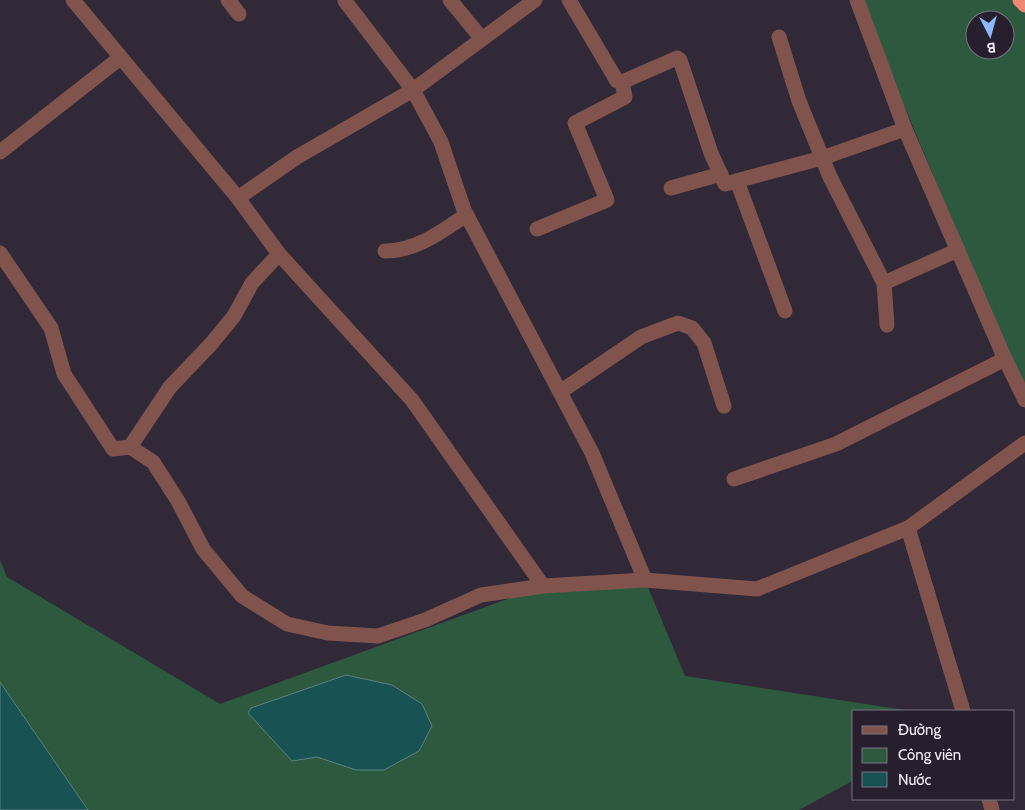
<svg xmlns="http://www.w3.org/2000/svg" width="1025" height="810" font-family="Cabin,sans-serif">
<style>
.green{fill:#2d5a3e;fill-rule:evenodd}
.water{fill:#185252;stroke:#5a8184}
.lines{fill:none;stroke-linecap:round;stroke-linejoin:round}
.minor{stroke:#80544c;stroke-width:15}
.highway{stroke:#f18774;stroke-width:15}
</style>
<rect width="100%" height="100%" fill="#312838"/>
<g class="green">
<path d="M 860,0 L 1020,0 L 1025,5 L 1025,394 ZM 975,20 L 1005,20 L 1005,50 L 975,50 Z"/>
<polygon points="0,560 7,577 220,704 543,586 645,580 685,676 911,711 854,711 854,780 799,810 88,810 0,682"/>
</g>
<g class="water">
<polygon points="346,675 392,685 422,704 432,726 419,751 384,770 356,770 317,757 292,761 248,713 251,708"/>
<polygon points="0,682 88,810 0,810"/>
</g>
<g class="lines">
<g class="minor">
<polyline points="73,0 238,198 279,254 412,400 543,586"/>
<polyline points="228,0 239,14"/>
<polyline points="450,0 482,39"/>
<polyline points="569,0 617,81 622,82 677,58 680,60 711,153 725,184 822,158 905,129"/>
<polyline points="857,0 905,129 1005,359 1025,400"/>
<polyline points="345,1 413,90 441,142 464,210 592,453 645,580"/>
<polyline points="779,37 799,101 830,177 884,283 887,325"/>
<polyline points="0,152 120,58"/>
<polyline points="737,181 785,311"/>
<polyline points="671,188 721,174"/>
<polyline points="238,198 297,157 413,90 535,0"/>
<polyline points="537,229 607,200 575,123 625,97 622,82"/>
<path d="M 385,251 C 416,251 441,232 466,215"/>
<polyline points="0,253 51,328 64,374 113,449 130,447 153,462 178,501 203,549 242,596 287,624 328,633 378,636 425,620 481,595 543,586 645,580 757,589 908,528 1025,443"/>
<polyline points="884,283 958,250"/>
<polyline points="560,392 641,337 678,323 692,328 704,343 724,406"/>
<polyline points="130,447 170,387 211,344 234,316 252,283 279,254"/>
<polyline points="734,479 836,444 1005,359"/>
<polyline points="908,528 963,711"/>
<polyline points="989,799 992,810"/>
</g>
<polyline class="highway" points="1020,0 1025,5"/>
</g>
<rect x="852" y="710" width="162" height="90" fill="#271f2e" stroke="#797380"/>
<rect x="862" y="726" width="25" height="8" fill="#80544c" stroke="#797380"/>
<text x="898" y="735" font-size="15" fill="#f5f0fa">Đường</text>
<rect x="862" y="748" width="25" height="15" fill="#2d5a3e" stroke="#797380"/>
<text x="898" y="760" font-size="15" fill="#f5f0fa">Công viên</text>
<rect x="862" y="772" width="25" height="15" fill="#185252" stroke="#797380"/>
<text x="898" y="785" font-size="15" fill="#f5f0fa">Nước</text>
<g transform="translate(990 35) rotate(174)"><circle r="24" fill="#271f2e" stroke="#797380"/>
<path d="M0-4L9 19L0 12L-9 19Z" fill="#8cb9fc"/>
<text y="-8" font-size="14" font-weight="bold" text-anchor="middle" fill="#f5f0fa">B</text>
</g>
</svg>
